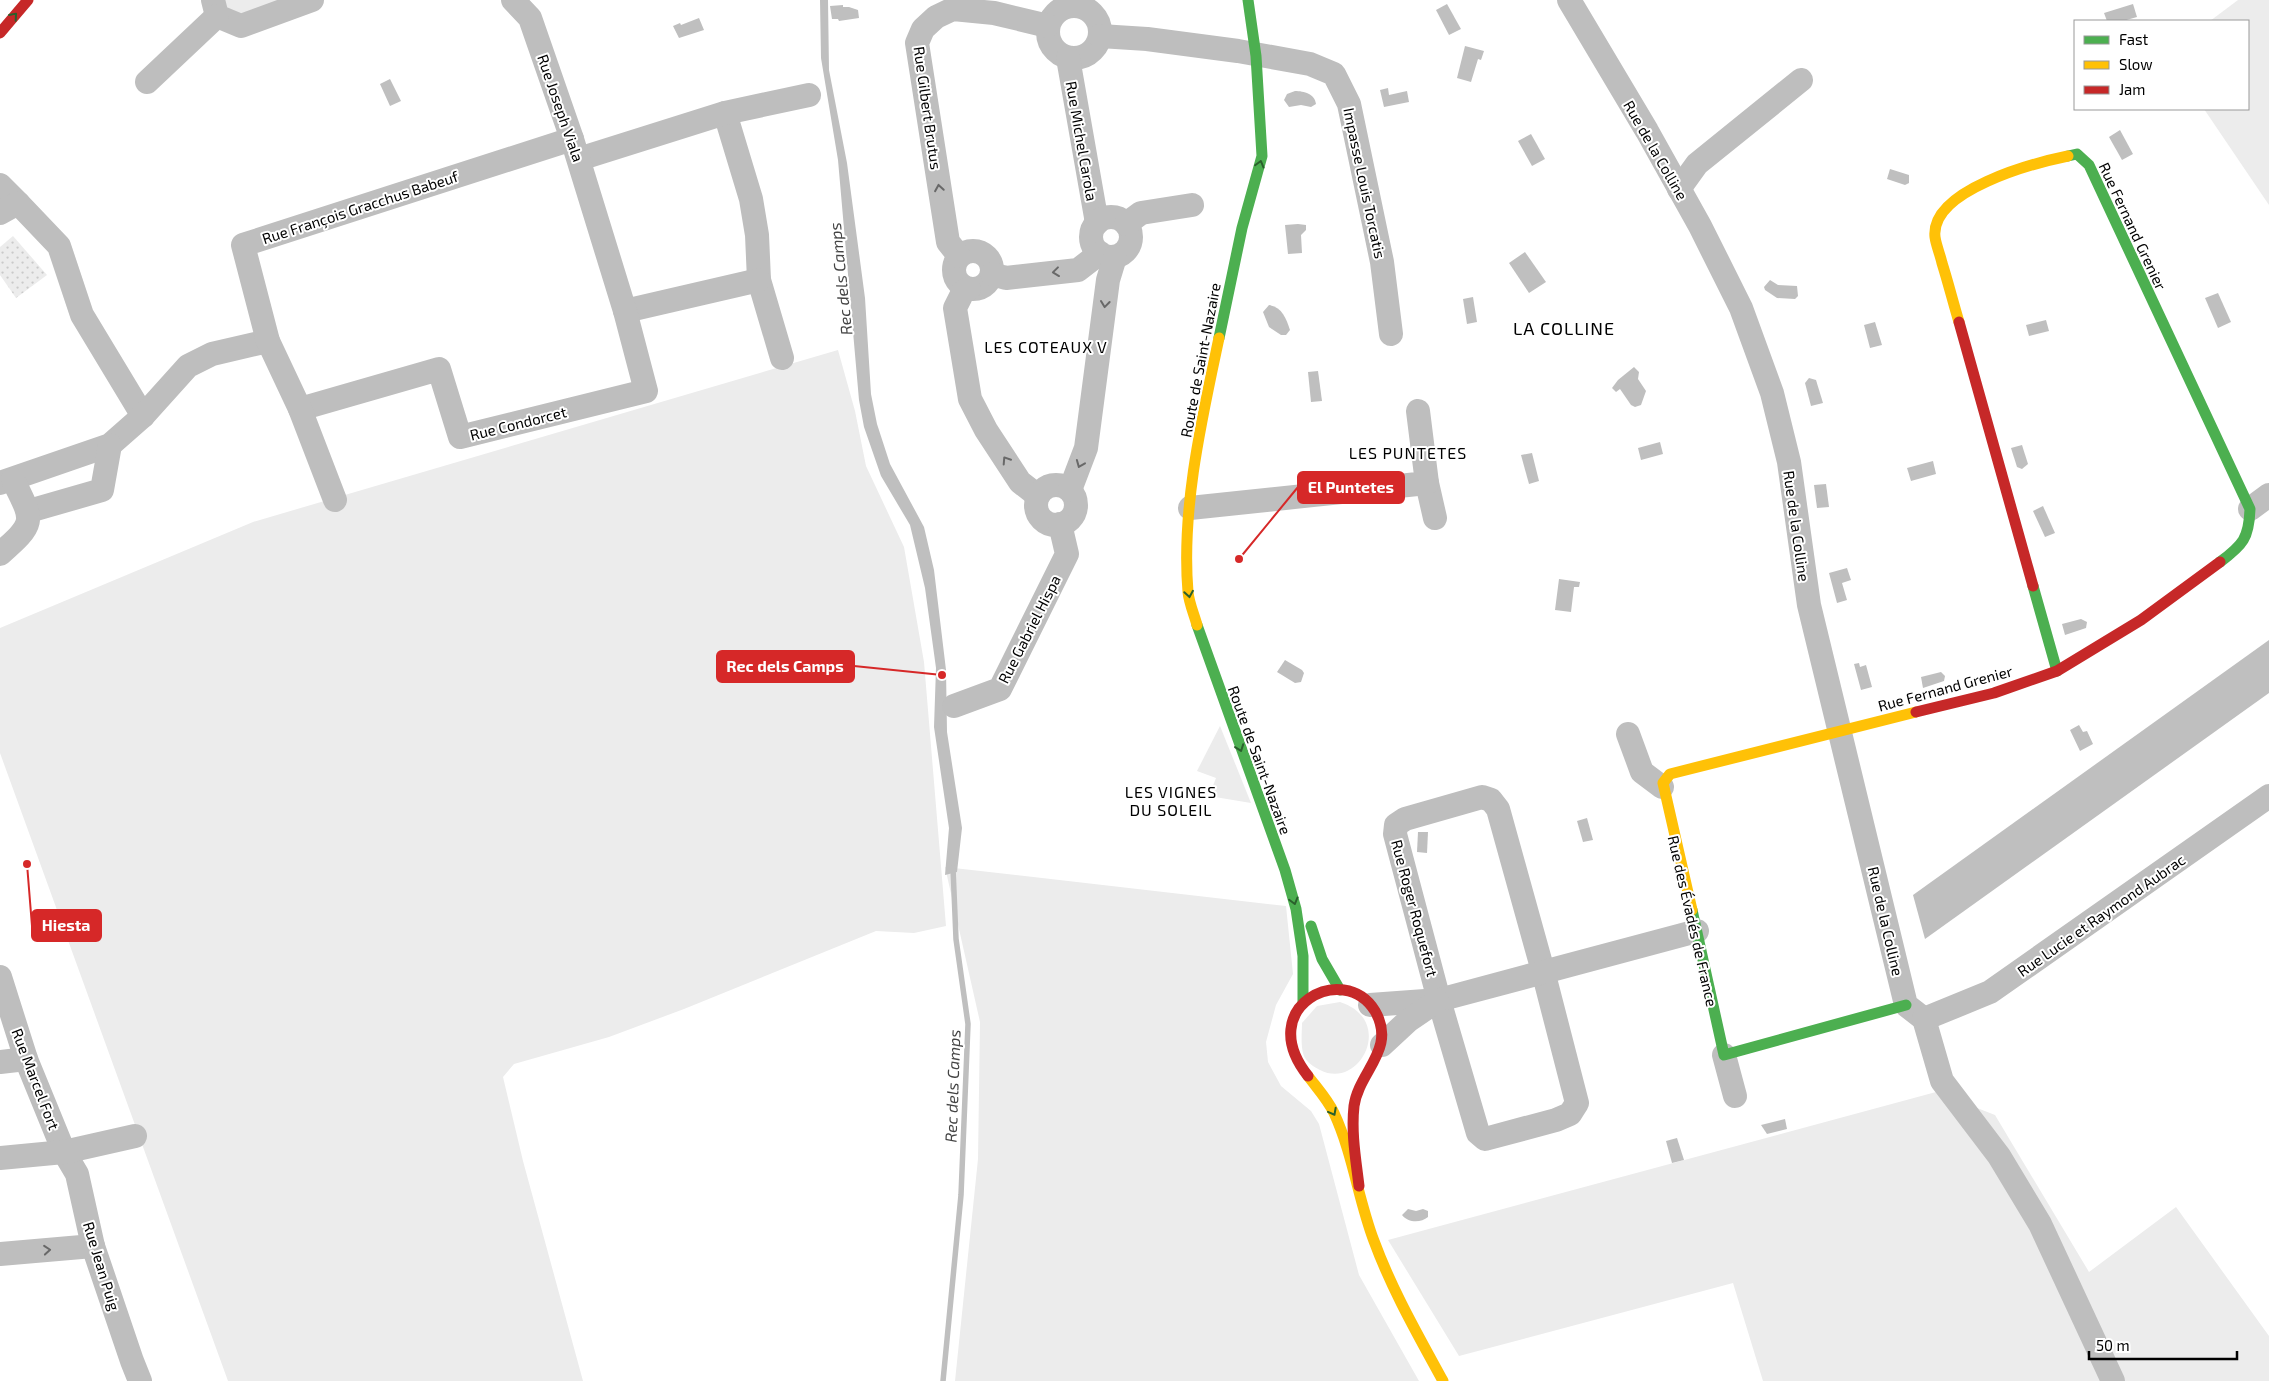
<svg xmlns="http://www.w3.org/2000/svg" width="2269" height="1381" font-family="'Exo 2',sans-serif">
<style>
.green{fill:#ececec}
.garden{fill:url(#garden-dots)}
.water{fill:#bfbfbf}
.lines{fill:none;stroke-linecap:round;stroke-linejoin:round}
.stream{stroke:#bfbfbf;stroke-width:5.5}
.street{stroke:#bebebe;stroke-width:24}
.fast{stroke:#4caf50;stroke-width:11}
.slow{stroke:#ffc107;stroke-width:11}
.jam{stroke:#c62828;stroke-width:11}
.oneway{stroke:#2a602c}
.oneway2{stroke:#686868}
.labels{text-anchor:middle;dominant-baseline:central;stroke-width:4;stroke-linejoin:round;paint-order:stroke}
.street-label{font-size:15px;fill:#000;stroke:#fff}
.water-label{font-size:16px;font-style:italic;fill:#444;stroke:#fff}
.neighbourhood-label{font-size:16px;letter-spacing:1px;fill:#000;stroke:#fff}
.quarter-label{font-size:18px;letter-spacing:1px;fill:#000;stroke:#fff}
.leader{fill:none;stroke:#d62828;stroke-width:2}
.callout-dot{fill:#d62828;stroke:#fff;stroke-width:2}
.callout{fill:#d62828;stroke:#d62828;stroke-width:2}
.callout-label{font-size:16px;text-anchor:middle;font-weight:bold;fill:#fff}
</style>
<defs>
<pattern id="garden-dots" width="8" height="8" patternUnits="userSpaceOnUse" patternTransform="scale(1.25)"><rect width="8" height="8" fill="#ececec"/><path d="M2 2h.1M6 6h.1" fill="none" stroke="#c9c9c9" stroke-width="1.8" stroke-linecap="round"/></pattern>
</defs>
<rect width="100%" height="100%" fill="#fff"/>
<g class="green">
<polygon points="222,0 287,0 237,17 230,14"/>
<polygon points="2238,0 2269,0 2269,205 2204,109 2248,109 2248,21 2210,21"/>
<polygon points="838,350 855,411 866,466 904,547 924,662 946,926 914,933 876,931 684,1009 609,1037 514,1064 503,1077 523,1161 583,1381 228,1381 0,753 0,628 253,522"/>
<polygon points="1220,726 1251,803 1209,796 1216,778 1197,771"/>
<polygon points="945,867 1286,906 1293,974 1276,1005 1266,1042 1268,1062 1281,1086 1311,1111 1319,1124 1359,1275 1419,1381 955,1381 978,1159 980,1022"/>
<path d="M 1340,1002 C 1396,1020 1360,1091 1320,1070 C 1314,1067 1308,1063 1305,1058 C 1300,1049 1302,1032 1302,1023 L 1317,1006 Z"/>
<polygon points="1936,1092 1995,1115 2089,1272 2176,1207 2269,1336 2269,1381 1763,1381 1733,1283 1459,1356 1388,1240"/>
</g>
<polygon class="garden" points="13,236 47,275 16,298 0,275 0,247"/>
<g class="water">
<polygon points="820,0 828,0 829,70 847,163 865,298 871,394 877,424 890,464 924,527 934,570 946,670 947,732 962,828 957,872 945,875 949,828 934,727 936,668 925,588 910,525 881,476 864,427 859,400 838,160 821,58"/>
<polygon points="1447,4 1461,29 1449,35 1436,10"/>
<polygon points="2133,4 2137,17 2123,21 2107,21 2104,13"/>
<polygon points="843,5 843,7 849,7 858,10 859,18 839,21 838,19 832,19 830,6"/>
<polygon points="699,18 704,30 679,38 673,26 680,23 681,25"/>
<polygon points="1465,46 1484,51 1481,60 1478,59 1471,82 1457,78"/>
<polygon points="390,79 401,101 390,106 380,84"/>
<polygon points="1388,88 1389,95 1407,91 1409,102 1384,107 1380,90"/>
<path d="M 1295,91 C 1304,91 1315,94 1316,104 L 1311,107 L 1301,105 L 1289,107 L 1284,100 L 1287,94 Z"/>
<polygon points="2120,130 2133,154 2122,160 2109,137"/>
<polygon points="1531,134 1545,159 1532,166 1518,141"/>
<polygon points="1890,169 1909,175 1909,183 1905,185 1887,179"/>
<polygon points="1298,224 1306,225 1306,230 1301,235 1302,253 1288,254 1285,225"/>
<polygon points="1525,252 1546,282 1529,293 1509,263"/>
<polygon points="1770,280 1778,285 1797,286 1798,296 1795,299 1777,298 1765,290 1764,287"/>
<polygon points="2218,293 2231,322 2218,328 2205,298"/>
<polygon points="1473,297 1477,322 1467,324 1463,299"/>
<path d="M 1269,305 C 1282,307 1286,318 1290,330 L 1286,335 L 1281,335 L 1269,327 L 1263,312 Z"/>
<polygon points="2046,320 2049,331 2029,336 2026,325"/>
<polygon points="1875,322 1882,345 1870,348 1864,325"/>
<polygon points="1634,367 1639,372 1638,379 1646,391 1641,405 1635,407 1631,405 1620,389 1616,392 1612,388 1618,380"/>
<polygon points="1318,371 1322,401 1311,402 1308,372"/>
<polygon points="1809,378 1816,380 1823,403 1811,406 1805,383"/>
<polygon points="1660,442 1663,454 1641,460 1638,448"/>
<polygon points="2022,445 2028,464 2022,469 2017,467 2011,448"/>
<polygon points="1532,453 1539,481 1529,484 1521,455"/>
<polygon points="1933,461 1936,474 1911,481 1907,468"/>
<polygon points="1826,484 1829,507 1817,508 1814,485"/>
<polygon points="2043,506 2055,533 2045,537 2033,511"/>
<polygon points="1847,568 1851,580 1842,583 1847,600 1837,603 1829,573"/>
<polygon points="1559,579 1580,582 1579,587 1574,587 1571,612 1555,610"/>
<polygon points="2081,619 2087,622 2086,628 2065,635 2062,624"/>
<polygon points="2269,640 2269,693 1925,939 1913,895"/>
<polygon points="1285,660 1302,670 1304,673 1301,682 1295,683 1277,672"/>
<polygon points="1859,663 1860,667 1866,665 1872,687 1861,690 1854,664"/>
<polygon points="1941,672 1945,676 1944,681 1923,688 1921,677"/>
<polygon points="2079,725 2083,732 2087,731 2093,744 2080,751 2070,730"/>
<polygon points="1587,818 1593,840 1583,842 1577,821"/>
<polygon points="1418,832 1428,832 1427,853 1417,852"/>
<polygon points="1785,1119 1787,1129 1767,1134 1761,1125"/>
<polygon points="1677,1138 1684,1160 1672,1163 1666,1141"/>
<path d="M 1408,1209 L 1416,1211 L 1423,1209 L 1428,1211 L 1428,1217 C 1421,1223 1408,1223 1402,1215 Z"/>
</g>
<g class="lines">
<polyline class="stream" points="943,1381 961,1195 968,1024 956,939 953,868"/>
<g class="street">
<polyline points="213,0 217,16 241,26 312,0"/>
<polyline points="1569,0 1647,131 1700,226 1741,308 1772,393 1789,462 1809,605 1906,1005 1924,1019 1942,1081 1999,1156 2040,1224 2113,1381"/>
<circle cx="1074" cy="32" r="26"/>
<polyline points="1100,36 1147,39 1238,51 1310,64 1334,74 1349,104 1382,262 1391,334"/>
<polyline points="1068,58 1097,223"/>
<polyline points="147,82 217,16"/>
<polyline points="725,113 751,199 757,235 759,280 782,358"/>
<polyline points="579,159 725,113 809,95"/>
<polyline points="0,185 18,203"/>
<polyline points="1679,189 1697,164 1801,80"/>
<polyline points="0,213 18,203 59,246 82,315 143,416"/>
<circle cx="1111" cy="237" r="20"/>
<polyline points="1126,224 1141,213 1192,205"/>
<circle cx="973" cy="270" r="19"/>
<polyline points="959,256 948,242 917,43 923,29 936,17 953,9 994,13 1048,26"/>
<polyline points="992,274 1006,278 1078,270 1100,253"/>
<polyline points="969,289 963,292 955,308 970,399 986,430 1020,482 1038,496"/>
<polyline points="625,311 759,280"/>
<polyline points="300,409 439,369 460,437 646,391 625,311 572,139 530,18 513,0"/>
<polyline points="0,483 110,445 143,416 188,366 212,354 268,341"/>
<polyline points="1427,483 1435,518"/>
<circle cx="1056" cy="505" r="20"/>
<polyline points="1070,490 1086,448 1108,280 1115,257"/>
<polyline points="335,500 300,409 268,341 243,245 572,139"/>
<polyline points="1190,508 1427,483 1418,411"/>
<polyline points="2250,509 2269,495"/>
<polyline points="29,511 102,490 110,445"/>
<path d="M 0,554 C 36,522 34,522 13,480"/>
<polyline points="954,706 1000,689 1067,554 1060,524"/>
<polyline points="1628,734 1642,772 1662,787"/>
<polygon points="1482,797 1491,800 1498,809 1543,971 1577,1103 1570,1114 1556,1120 1485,1139 1478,1133 1439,1000 1395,834 1396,825 1405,819"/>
<polyline points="0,977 26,1059 64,1152 77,1174 93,1246 132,1361 140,1381"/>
<polyline points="1370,1005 1439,1000 1697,931"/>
<polyline points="1924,1019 1990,992 2269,796"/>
<polyline points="1382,1045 1409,1020 1437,1001"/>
<polyline points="1724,1055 1735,1096"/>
<polyline points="0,1062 26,1059"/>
<polyline points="0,1158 64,1152 135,1136"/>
<polyline points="0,1254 93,1246"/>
</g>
<g class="fast">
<path d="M 2068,156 L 2077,154 L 2089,165 L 2250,509 C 2249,538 2243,545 2220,562"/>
<polyline points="1219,338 1242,228 1262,156 1256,56 1248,0"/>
<polyline points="2033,586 2057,671"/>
<polyline points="1197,625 1285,870 1296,909 1303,956 1303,1003"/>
<polyline points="1692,910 1724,1055 1906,1005"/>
<polyline points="1311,926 1322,959 1340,990"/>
</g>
<g class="slow">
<path d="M 1959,322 C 1953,302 1948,282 1942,263 C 1940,254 1936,245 1935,237 C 1930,190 2034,163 2068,156"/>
<path d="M 1197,625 C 1194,614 1189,603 1188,592 C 1181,509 1202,418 1219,338"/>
<polyline points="1692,910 1663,783 1670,774 1916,712"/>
<path d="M 1308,1076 C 1317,1088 1328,1100 1334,1113 C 1353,1154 1358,1199 1374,1241 C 1392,1290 1418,1335 1443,1381"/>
</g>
<g class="jam">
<polyline points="0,33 28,0"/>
<polyline points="1959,322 2033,586"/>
<polyline points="1916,712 1994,693 2057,671 2141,620 2220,562"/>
<path d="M 1308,1076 C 1253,1007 1344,960 1375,1011 C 1397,1049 1359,1071 1354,1106 C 1351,1133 1356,1160 1359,1186"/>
</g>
</g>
<defs><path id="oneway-chevron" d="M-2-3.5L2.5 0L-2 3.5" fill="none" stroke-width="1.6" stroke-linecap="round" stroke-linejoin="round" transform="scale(1.25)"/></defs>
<g class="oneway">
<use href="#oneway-chevron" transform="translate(14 16) rotate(-49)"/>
<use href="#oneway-chevron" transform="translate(1260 164) rotate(-75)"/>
<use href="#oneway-chevron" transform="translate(1189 594) rotate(81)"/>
<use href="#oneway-chevron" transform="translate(1240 748) rotate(70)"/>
<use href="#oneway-chevron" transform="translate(1294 901) rotate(75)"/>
<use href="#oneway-chevron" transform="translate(1333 1112) rotate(62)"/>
</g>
<g class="oneway2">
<use href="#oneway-chevron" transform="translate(939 188) rotate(-99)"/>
<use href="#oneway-chevron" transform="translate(1056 272) rotate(173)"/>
<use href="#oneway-chevron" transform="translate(1105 304) rotate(97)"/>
<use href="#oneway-chevron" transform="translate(1006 460) rotate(-123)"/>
<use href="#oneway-chevron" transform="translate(1080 464) rotate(112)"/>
<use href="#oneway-chevron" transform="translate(47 1250) rotate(-5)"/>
</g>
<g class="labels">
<g class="street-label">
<text transform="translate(561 108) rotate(71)">Rue Joseph Viala</text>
<text transform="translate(928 108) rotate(82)">Rue Gilbert Brutus</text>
<text transform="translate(1082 141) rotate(80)">Rue Michel Carola</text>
<text transform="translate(1656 150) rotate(60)">Rue de la Colline</text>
<text transform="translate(1365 183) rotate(78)">Impasse Louis Torcatis</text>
<text transform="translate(360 207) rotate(-18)">Rue François Gracchus Babeuf</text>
<text transform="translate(2133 226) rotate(65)">Rue Fernand Grenier</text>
<text transform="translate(1200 360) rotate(-79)">Route de Saint-Nazaire</text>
<text transform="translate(518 423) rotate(-14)">Rue Condorcet</text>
<text transform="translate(1797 526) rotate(82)">Rue de la Colline</text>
<text transform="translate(1029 629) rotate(-63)">Rue Gabriel Hispa</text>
<text transform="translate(1945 688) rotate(-15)">Rue Fernand Grenier</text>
<text transform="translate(1260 760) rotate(70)">Route de Saint-Nazaire</text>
<text transform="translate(1415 908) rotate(75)">Rue Roger Roquefort</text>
<text transform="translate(2101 915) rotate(-35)">Rue Lucie et Raymond Aubrac</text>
<text transform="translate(1693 921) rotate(77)">Rue des Évadés de France</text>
<text transform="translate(1886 921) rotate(77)">Rue de la Colline</text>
<text transform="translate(36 1079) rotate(69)">Rue Marcel Fort</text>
<text transform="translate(102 1266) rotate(73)">Rue Jean Puig</text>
</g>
<g class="water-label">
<text transform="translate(840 279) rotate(-96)">Rec dels Camps</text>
<text transform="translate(952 1086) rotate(-88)">Rec dels Camps</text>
</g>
<g class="neighbourhood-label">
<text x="1046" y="346">LES COTEAUX V</text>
<text x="1408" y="452">LES PUNTETES</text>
<text x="1171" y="791">LES VIGNES<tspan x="1171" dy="18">DU SOLEIL</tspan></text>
</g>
<g class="quarter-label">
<text x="1564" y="328">LA COLLINE</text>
</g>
</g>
<path class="leader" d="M1239 559L1298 487M942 675L854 666M27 864L32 926"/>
<g class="callout-dot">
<circle cx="1239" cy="559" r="5"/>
<circle cx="942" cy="675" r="5"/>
<circle cx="27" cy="864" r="5"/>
</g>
<g class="callout">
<rect x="1298" y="472" width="106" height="31" rx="5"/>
<rect x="717" y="651" width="137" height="31" rx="5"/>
<rect x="32" y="910" width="69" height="31" rx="5"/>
</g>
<g class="callout-label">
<text x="1351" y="493">El Puntetes</text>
<text x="785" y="672">Rec dels Camps</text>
<text x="66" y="931">Hiesta</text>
</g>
<rect x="2074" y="20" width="175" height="90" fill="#ffffff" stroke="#999999"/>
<rect x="2084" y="36" width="25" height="8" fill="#4caf50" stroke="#999999"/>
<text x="2119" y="45" font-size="15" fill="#000000">Fast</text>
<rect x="2084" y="61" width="25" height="8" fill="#ffc107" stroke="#999999"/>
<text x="2119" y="70" font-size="15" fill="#000000">Slow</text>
<rect x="2084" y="86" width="25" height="8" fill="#c62828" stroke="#999999"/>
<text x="2119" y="95" font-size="15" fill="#000000">Jam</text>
<path d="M2089 1351v8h148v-8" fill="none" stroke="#000000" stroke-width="2.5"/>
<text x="2096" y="1351" font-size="15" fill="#000000" stroke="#ffffff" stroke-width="4" paint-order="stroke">50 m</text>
</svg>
